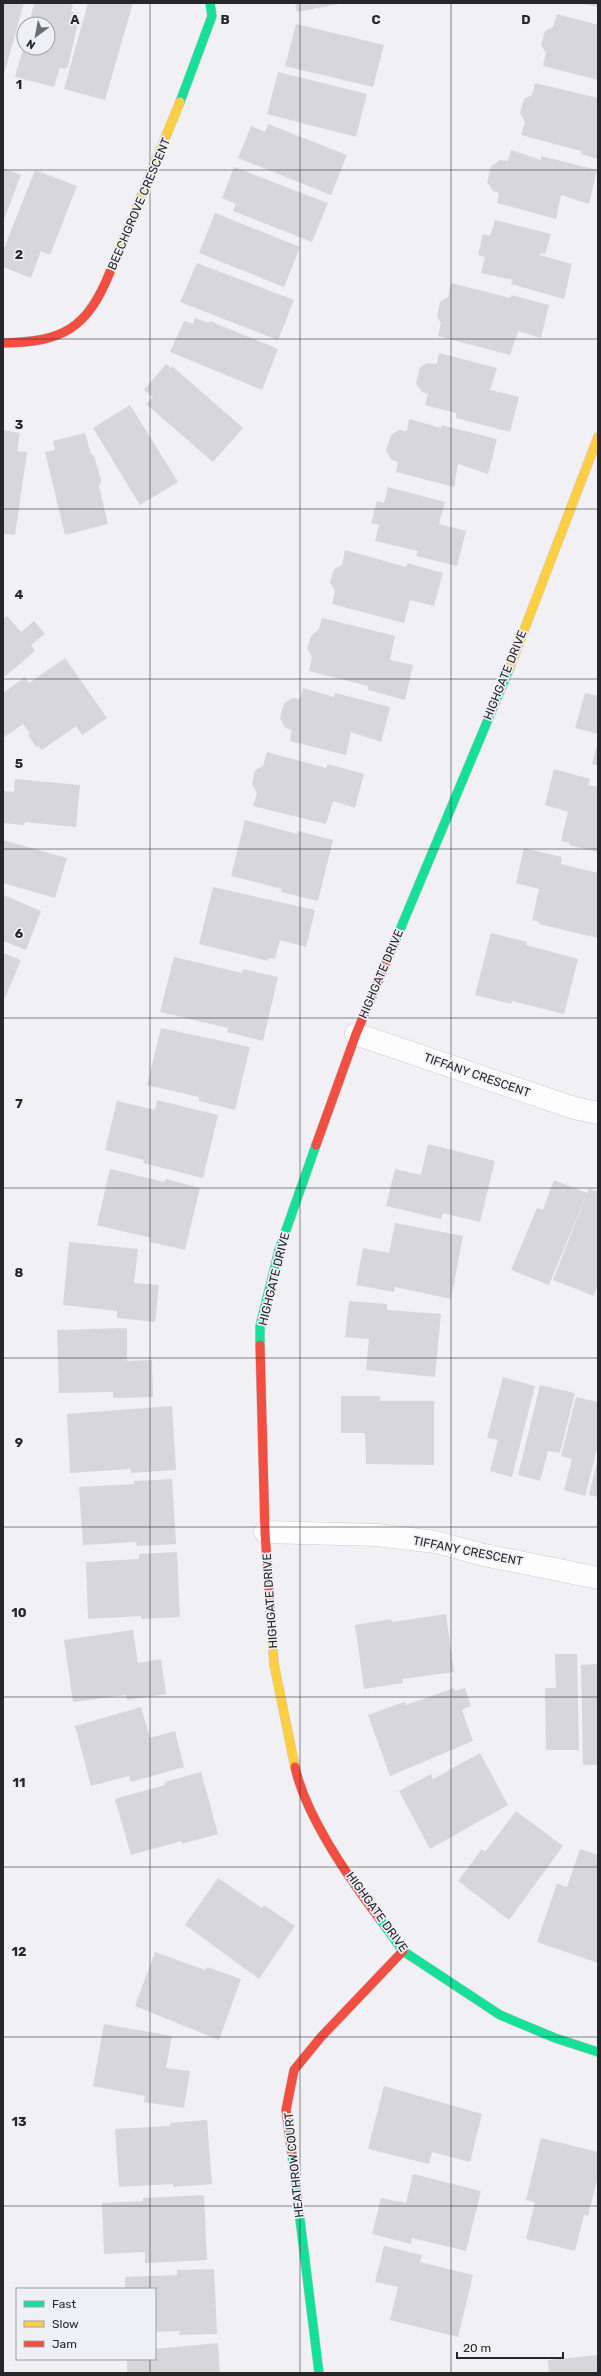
<svg xmlns="http://www.w3.org/2000/svg" width="601" height="2376" font-family="Rubik,sans-serif">
<style>
.building{fill:#d7d7db}
.lines{fill:none;stroke-linecap:round;stroke-linejoin:round}
.street-casing{stroke:#cccccf;stroke-width:23}
.fast-casing{stroke:#cccccf;stroke-width:10}
.slow-casing{stroke:#cccccf;stroke-width:10}
.jam-casing{stroke:#cccccf;stroke-width:10}
.street{stroke:#fdfdfe;stroke-width:22}
.fast{stroke:#16e098;stroke-width:9}
.slow{stroke:#ffcf43;stroke-width:9}
.jam{stroke:#f24e42;stroke-width:9}
.grid{fill:none;stroke:#272729;stroke-width:1;stroke-opacity:0.55}
.labels{text-anchor:middle;dominant-baseline:central;stroke-width:3.5;stroke-linejoin:round;paint-order:stroke}
.street-label{font-size:12px;fill:#272729;stroke:#efeff6}
.grid-label{font-size:13px;text-anchor:middle;font-weight:bold;fill:#272729;stroke:#efeff6;stroke-width:3.5;stroke-linejoin:round;paint-order:stroke}
</style>
<rect width="100%" height="100%" fill="#f0f0f5"/>
<g class="building">
<polygon points="3,3 24,3 3,78"/>
<polygon points="34,3 66,3 73,5 71,12 78,13 78,23 68,66 65,69 60,68 54,87 15,77 23,48 48,48 48,24 29,24"/>
<polygon points="88,3 133,3 105,100 64,89"/>
<polygon points="295,3 339,3 339,4 297,12"/>
<polygon points="583,3 598,3 598,7 583,4"/>
<polygon points="557,14 598,25 598,80 543,66 546,53 541,45 545,31 553,27"/>
<polygon points="296,24 384,45 373,87 285,66"/>
<polygon points="278,72 367,94 356,137 267,114"/>
<polygon points="535,83 598,98 598,159 581,154 581,151 521,135 525,122 520,113 524,99 532,95"/>
<polygon points="268,124 347,155 331,195 238,158 251,126 265,132"/>
<polygon points="511,150 541,160 541,156 597,170 589,204 561,195 556,219 497,203 499,193 493,191 487,182 491,166 500,160 508,161"/>
<polygon points="234,167 328,203 312,242 233,211 236,204 222,198"/>
<polygon points="3,168 21,175 3,222"/>
<polygon points="35,170 77,186 50,255 41,251 31,278 3,267 3,251"/>
<polygon points="215,213 300,247 284,287 199,253"/>
<polygon points="495,220 551,234 545,254 540,253 540,255 572,264 564,299 511,284 512,280 481,273 485,257 478,255 483,234 490,236"/>
<polygon points="197,263 294,300 278,340 180,302"/>
<polygon points="451,283 510,298 511,295 549,305 541,338 518,331 510,355 438,336 441,323 437,316 440,302 448,297"/>
<polygon points="195,318 209,323 210,321 278,349 262,390 170,352 184,321 193,324"/>
<polygon points="439,353 497,368 490,390 519,397 510,432 456,418 456,413 425,405 428,394 422,392 416,384 420,367 427,363 437,364"/>
<polygon points="166,364 171,368 172,366 243,428 213,462 146,404 153,397 144,390"/>
<polygon points="130,405 178,482 140,505 93,428"/>
<polygon points="409,419 441,428 441,425 497,439 488,474 458,464 454,487 396,472 398,462 392,460 386,451 391,435 399,430 407,431"/>
<polygon points="3,430 20,433 17,451 27,452 15,535 3,534"/>
<polygon points="85,433 91,454 94,456 101,480 99,486 108,524 65,535 45,452 55,450 53,441"/>
<polygon points="388,487 445,502 439,524 466,531 457,566 416,556 418,551 375,541 379,525 371,523 377,501 384,503"/>
<polygon points="345,550 406,567 407,563 443,573 434,606 410,600 404,623 332,604 335,591 330,582 334,569 342,565"/>
<polygon points="7,616 21,632 34,621 45,634 31,645 35,651 3,678 3,619"/>
<polygon points="322,618 395,636 390,660 413,665 405,700 368,690 368,686 309,671 312,657 307,649 311,636 319,629"/>
<polygon points="65,658 107,718 82,735 76,726 42,750 38,746 36,747 28,735 30,733 23,724 3,738 3,693 25,677 29,683"/>
<polygon points="303,688 334,697 335,693 390,707 381,742 351,732 346,755 290,741 292,730 285,728 280,718 284,703 293,698 300,699"/>
<polygon points="585,693 598,696 598,734 575,728"/>
<polygon points="598,741 598,766 592,764"/>
<polygon points="267,752 326,768 328,764 364,774 355,808 333,801 326,824 253,806 257,793 252,784 255,770 263,766"/>
<polygon points="554,769 590,779 588,785 598,787 598,852 569,845 570,843 561,841 568,812 545,805"/>
<polygon points="15,779 80,785 76,827 25,822 24,825 3,823 3,791 14,792"/>
<polygon points="245,820 297,834 298,831 333,840 318,901 281,892 282,889 231,876"/>
<polygon points="3,840 67,858 55,898 3,883"/>
<polygon points="524,848 562,857 561,864 598,873 598,938 539,924 540,922 532,920 539,889 516,883"/>
<polygon points="213,887 315,910 306,947 280,940 275,959 269,958 268,961 199,944"/>
<polygon points="3,895 41,911 26,950 3,941"/>
<polygon points="491,933 527,942 526,945 578,959 564,1014 512,1001 511,1004 475,995"/>
<polygon points="3,953 21,960 5,998 3,997"/>
<polygon points="174,957 242,973 243,969 278,977 263,1041 227,1032 228,1028 160,1012"/>
<polygon points="161,1028 250,1047 235,1110 199,1101 199,1097 147,1085"/>
<polygon points="157,1100 218,1115 203,1178 143,1163 144,1160 105,1150 117,1101 155,1110"/>
<polygon points="428,1144 495,1161 480,1222 443,1213 441,1219 386,1206 395,1169 421,1175"/>
<polygon points="110,1169 164,1182 166,1179 200,1188 185,1250 150,1242 151,1238 97,1225"/>
<polygon points="554,1180 587,1193 549,1285 511,1270 537,1208 543,1210"/>
<polygon points="589,1188 598,1192 598,1284 594,1296 553,1280"/>
<polygon points="395,1223 463,1236 451,1299 395,1287 394,1292 356,1285 363,1248 389,1253"/>
<polygon points="69,1242 138,1249 134,1283 159,1285 155,1322 117,1318 117,1311 63,1305"/>
<polygon points="349,1301 387,1304 387,1310 441,1314 435,1377 366,1370 369,1339 345,1337"/>
<polygon points="127,1328 127,1361 152,1360 153,1397 113,1398 113,1392 59,1393 57,1330"/>
<polygon points="503,1377 535,1386 512,1477 490,1471 498,1440 487,1438"/>
<polygon points="540,1385 575,1393 560,1453 548,1451 540,1481 518,1475"/>
<polygon points="341,1396 380,1396 380,1401 434,1401 434,1465 366,1464 365,1433 341,1433"/>
<polygon points="576,1397 598,1402 598,1445 585,1496 564,1490 572,1459 561,1456"/>
<polygon points="172,1406 176,1470 131,1473 131,1469 70,1473 67,1414"/>
<polygon points="597,1462 598,1463 598,1497 589,1495"/>
<polygon points="172,1479 176,1544 137,1546 136,1542 83,1545 79,1487 134,1484 134,1481"/>
<polygon points="177,1552 180,1617 141,1619 141,1616 88,1619 86,1562 139,1559 139,1554"/>
<polygon points="446,1614 454,1672 402,1679 403,1683 364,1689 355,1625 391,1619 392,1622"/>
<polygon points="133,1630 138,1663 161,1659 166,1694 127,1700 126,1695 73,1702 64,1640"/>
<polygon points="555,1654 577,1654 579,1750 546,1750 545,1688 556,1688"/>
<polygon points="598,1664 598,1765 583,1765 581,1665"/>
<polygon points="454,1688 455,1691 465,1688 471,1706 462,1710 473,1741 390,1776 368,1715 404,1702 406,1705"/>
<polygon points="141,1707 150,1738 175,1731 184,1767 131,1782 129,1776 91,1786 75,1726"/>
<polygon points="480,1753 508,1805 430,1849 399,1791 431,1774 433,1779"/>
<polygon points="201,1772 218,1834 182,1844 181,1841 131,1855 115,1799 165,1785 165,1782"/>
<polygon points="516,1811 563,1846 509,1920 458,1881 482,1849 485,1852"/>
<polygon points="580,1849 598,1855 598,1963 537,1942 557,1883 567,1887"/>
<polygon points="218,1878 262,1908 264,1905 295,1926 259,1979 185,1925"/>
<polygon points="155,1952 205,1970 207,1967 241,1979 219,2040 135,2006"/>
<polygon points="104,2024 172,2036 166,2068 190,2071 184,2108 144,2102 145,2096 93,2086"/>
<polygon points="384,2086 482,2114 470,2162 432,2152 429,2164 368,2149"/>
<polygon points="207,2120 212,2184 173,2187 173,2184 119,2187 115,2129 170,2126 170,2123"/>
<polygon points="541,2138 598,2152 598,2176 588,2216 584,2215 575,2251 526,2239 535,2202 526,2200"/>
<polygon points="413,2174 481,2191 466,2251 412,2238 411,2244 372,2234 381,2198 406,2203"/>
<polygon points="204,2195 207,2260 145,2263 145,2252 104,2254 102,2203 143,2201 143,2198"/>
<polygon points="384,2246 422,2255 420,2262 473,2275 458,2337 390,2320 398,2287 375,2282"/>
<polygon points="214,2269 217,2334 179,2335 180,2331 155,2332 155,2289 125,2289 125,2277 177,2275 177,2270"/>
<polygon points="218,2343 220,2373 127,2373 127,2359 155,2359 155,2349"/>
<polygon points="598,2355 598,2373 549,2373 548,2360"/>
</g>
<g class="lines">
<defs>
<g id="street">
<polyline points="356,1034 574,1108 598,1113"/>
<polyline points="265,1532 377,1535 436,1542 484,1555 598,1578"/>
</g>
<g id="fast">
<polyline points="180,102 212,16 210,3"/>
<polyline points="394,944 510,667"/>
<polyline points="260,1345 260,1326 279,1250 316,1145"/>
<polyline points="379,1918 403,1951 500,2015 555,2038 598,2052"/>
<polyline points="292,2155 319,2373"/>
</g>
<g id="slow">
<polyline points="110,272 180,102"/>
<polyline points="510,667 598,437"/>
<polyline points="270,1607 274,1664 295,1767"/>
</g>
<g id="jam">
<path d="M 3,343 C 63,342 87,329 110,272"/>
<polyline points="316,1145 356,1034 394,944"/>
<polyline points="260,1345 265,1532 270,1607"/>
<path d="M 295,1767 C 306,1817 348,1877 379,1918"/>
<polyline points="292,2155 286,2110 294,2070 321,2037 403,1951"/>
</g>
</defs>
<use href="#street" class="street-casing"/>
<use href="#fast" class="fast-casing"/>
<use href="#slow" class="slow-casing"/>
<use href="#jam" class="jam-casing"/>
<use href="#street" class="street"/>
<use href="#fast" class="fast"/>
<use href="#slow" class="slow"/>
<use href="#jam" class="jam"/>
</g>
<path class="grid" d="M 150,3 L 150,2289M 300,3 L 300,2373M 451,3 L 451,2373M 3,170 L 598,170M 3,339 L 598,339M 3,509 L 598,509M 3,679 L 598,679M 3,849 L 598,849M 3,1018 L 598,1018M 3,1188 L 598,1188M 3,1358 L 598,1358M 3,1527 L 598,1527M 3,1697 L 598,1697M 3,1867 L 598,1867M 3,2037 L 598,2037M 3,2206 L 598,2206M 150,2359 L 150,2373"/>
<g class="labels">
<g class="street-label">
<text transform="translate(139 204) rotate(-67)">BEECHGROVE CRESCENT</text>
<text transform="translate(505 675) rotate(-68)">HIGHGATE DRIVE</text>
<text transform="translate(381 974) rotate(-67)">HIGHGATE DRIVE</text>
<text transform="translate(477 1075) rotate(19)">TIFFANY CRESCENT</text>
<text transform="translate(274 1279) rotate(-76)">HIGHGATE DRIVE</text>
<text transform="translate(468 1551) rotate(11)">TIFFANY CRESCENT</text>
<text transform="translate(270 1601) rotate(-94)">HIGHGATE DRIVE</text>
<text transform="translate(377 1912) rotate(54)">HIGHGATE DRIVE</text>
<text transform="translate(294 2165) rotate(-96)">HEATHROW COURT</text>
</g>
</g>
<g class="grid-label">
<text x="75" y="24">A</text>
<text x="225" y="24">B</text>
<text x="376" y="24">C</text>
<text x="526" y="24">D</text>
<text x="19" y="89">1</text>
<text x="19" y="259">2</text>
<text x="19" y="429">3</text>
<text x="19" y="599">4</text>
<text x="19" y="768">5</text>
<text x="19" y="938">6</text>
<text x="19" y="1108">7</text>
<text x="19" y="1277">8</text>
<text x="19" y="1447">9</text>
<text x="19" y="1617">10</text>
<text x="19" y="1787">11</text>
<text x="19" y="1956">12</text>
<text x="19" y="2126">13</text>
</g>
<rect width="601" height="2376" fill="none" stroke="#272729" stroke-width="8"/>
<rect x="16" y="2288" width="140" height="72" fill="#efeff6" stroke="#9f9fa4"/>
<rect x="24" y="2301" width="20" height="6" fill="#16e098" stroke="#9f9fa4"/>
<text x="52" y="2308" font-size="12" fill="#272729">Fast</text>
<rect x="24" y="2321" width="20" height="6" fill="#ffcf43" stroke="#9f9fa4"/>
<text x="52" y="2328" font-size="12" fill="#272729">Slow</text>
<rect x="24" y="2341" width="20" height="6" fill="#f24e42" stroke="#9f9fa4"/>
<text x="52" y="2348" font-size="12" fill="#272729">Jam</text>
<g transform="translate(36 36) rotate(212)"><circle r="19" fill="#efeff6" stroke="#9f9fa4"/>
<path d="M0-3L7 15L0 10L-7 15Z" fill="#6d6d70"/>
<text y="-6" font-size="11" font-weight="bold" text-anchor="middle" fill="#272729">N</text>
</g>
<path d="M457 2352v6h106v-6" fill="none" stroke="#272729" stroke-width="2"/>
<text x="463" y="2352" font-size="12" fill="#272729" stroke="#efeff6" stroke-width="3" paint-order="stroke">20 m</text>
</svg>
